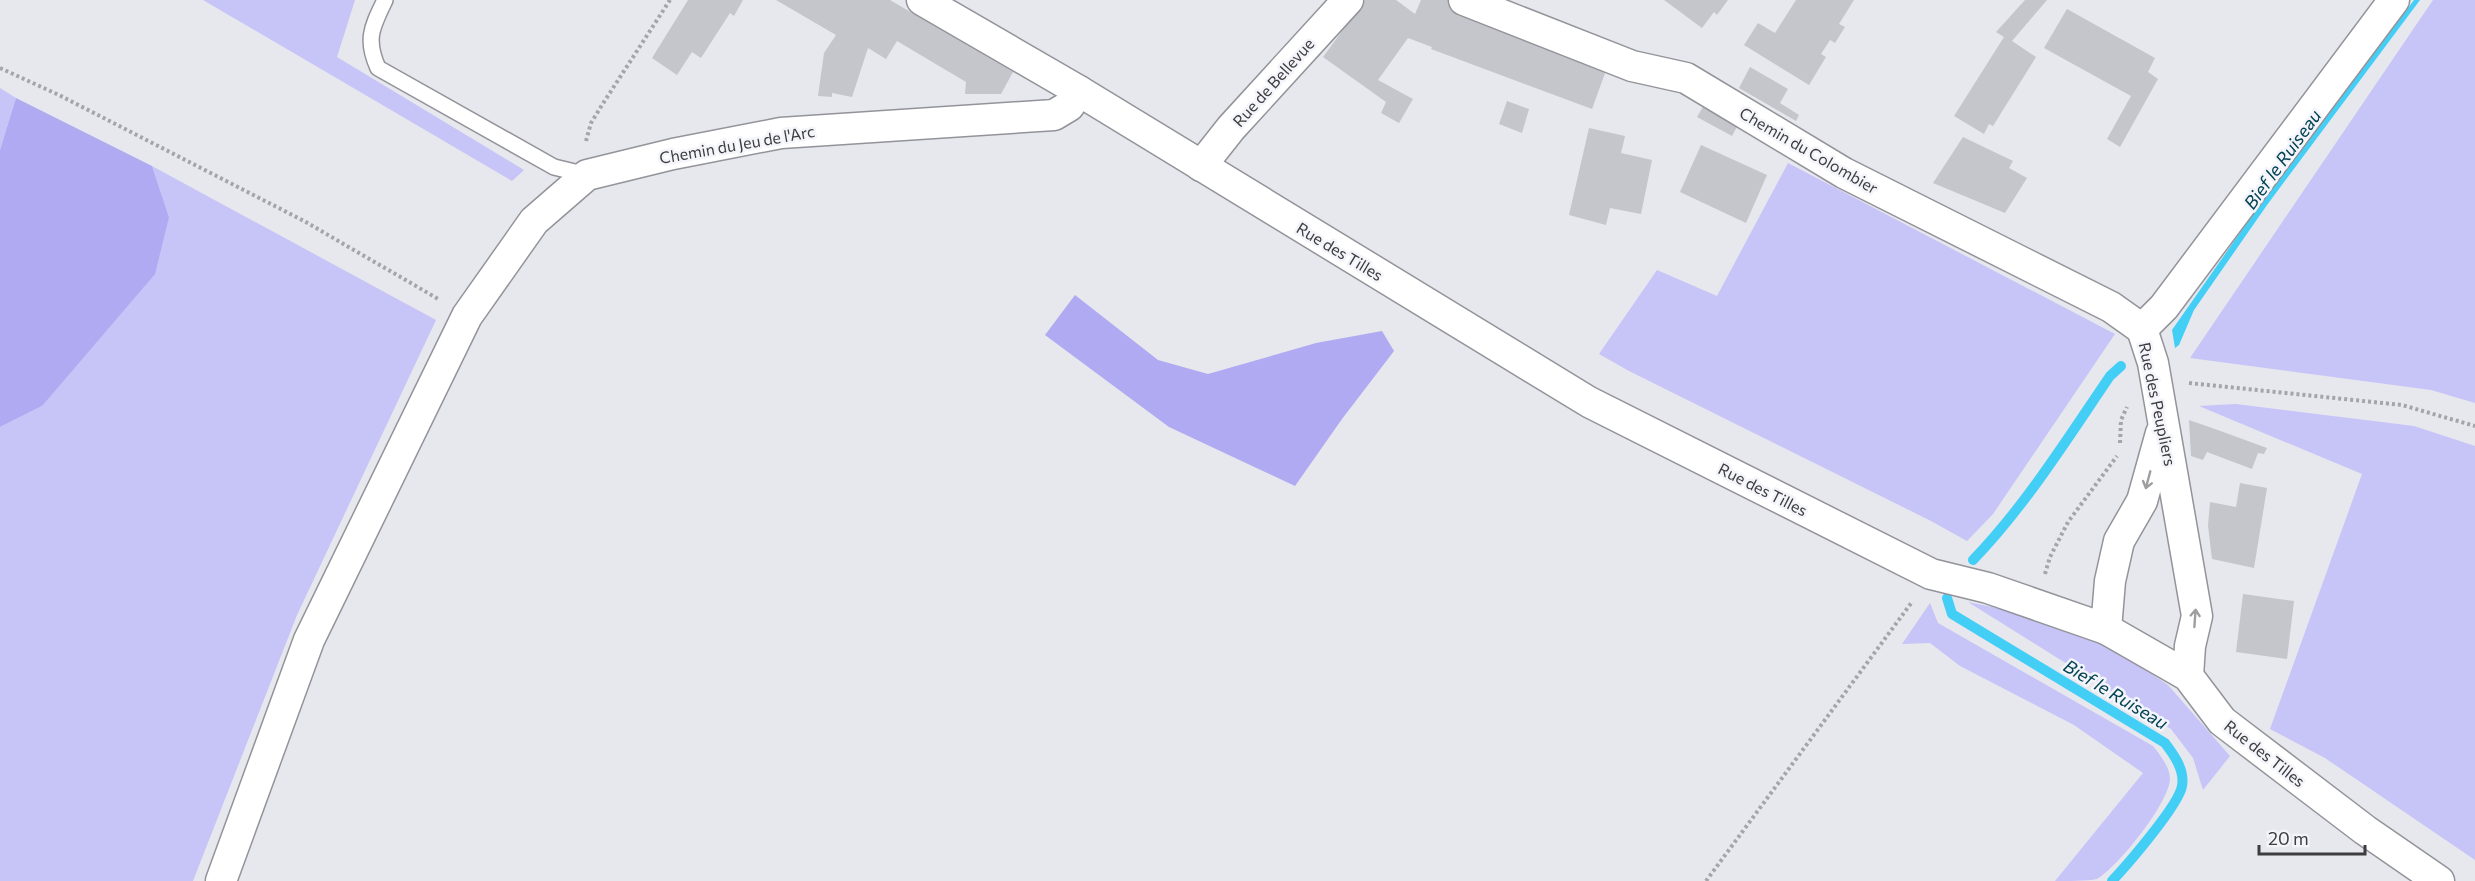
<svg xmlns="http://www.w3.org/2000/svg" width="2475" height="881" font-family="Commissioner,sans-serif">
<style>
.green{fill:#c7c4f7}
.forest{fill:#afaaf1}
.water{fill:#43cef5}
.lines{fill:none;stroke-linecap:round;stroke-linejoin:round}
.stream{stroke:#43cef5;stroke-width:10}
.building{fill:#c5c5cc}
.service-casing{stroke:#93939a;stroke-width:18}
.minor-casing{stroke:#93939a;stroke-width:33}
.path{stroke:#a4a4aa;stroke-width:4;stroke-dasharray:3 3;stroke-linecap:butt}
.service{stroke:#fff;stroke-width:15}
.minor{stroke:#fff;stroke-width:30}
.oneway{stroke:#9e9e9f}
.labels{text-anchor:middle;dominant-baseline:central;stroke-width:5;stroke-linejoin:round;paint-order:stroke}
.street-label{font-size:16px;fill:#3d3d3f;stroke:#f4f4fb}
.water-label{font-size:18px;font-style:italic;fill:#024251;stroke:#f4f4fb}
</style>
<rect width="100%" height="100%" fill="#e7e7ee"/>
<g class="green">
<polygon points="203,0 355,0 337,57 524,170 512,181"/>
<polygon points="2433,0 2475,0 2475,403 2431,390 2190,358"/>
<polygon points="0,88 16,98 0,150"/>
<polygon points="1788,163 2115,334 1993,514 1967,541 1931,521 1629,371 1599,354 1657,270 1717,296"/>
<polygon points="152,166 436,320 297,615 193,881 0,881 0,427 42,406 169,217"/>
<polygon points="2236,404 2414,426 2475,446 2475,860 2325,758 2270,729 2362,474 2199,406"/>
<polygon points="1968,602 2016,612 2087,638 2120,653 2168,685 2230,756 2203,790 2193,758 2171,729"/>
<path d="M 1930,603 L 1938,623 L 2153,746 C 2160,755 2170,767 2170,779 C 2169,803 2118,867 2097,879 C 2087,881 2066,881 2055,881 L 2143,773 L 2074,725 L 1960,666 L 1930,643 L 1902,644 Z"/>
</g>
<g class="forest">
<polygon points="16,98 152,166 169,217 155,274 42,406 0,427 0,150"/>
<polygon points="1075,295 1158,360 1208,374 1316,343 1382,331 1394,351 1342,419 1295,486 1169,427 1045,335"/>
</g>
<polygon class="water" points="2414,0 2420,0 2267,205 2194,310 2179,345 2175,348 2172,330 2251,217"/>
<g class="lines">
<g class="stream">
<path d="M 1973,560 C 2026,505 2067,439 2110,376 L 2121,366"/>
<path d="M 1947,598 L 1952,614 L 2165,743 C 2174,755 2185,770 2182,786 C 2179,805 2127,865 2112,881"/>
</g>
</g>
<g class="building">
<polygon points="688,0 743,0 734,16 730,13 701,58 692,52 677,75 652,58"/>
<polygon points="776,0 890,0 1013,72 1001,94 965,94 966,82 897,41 886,59 868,48 852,97 832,93 832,97 818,96 824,53 836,35"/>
<polygon points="1365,0 1396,0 1415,14 1421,0 1462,0 1608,65 1592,109 1431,49 1432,47 1408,38 1378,80 1413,99 1399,123 1381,113 1386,102 1323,57"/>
<polygon points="1664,0 1728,0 1717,15 1714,12 1702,28"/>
<polygon points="1796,0 1854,0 1839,24 1845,27 1835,43 1830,40 1821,54 1826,57 1809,85 1744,45 1758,23 1775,33"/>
<polygon points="2025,0 2047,0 2012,41 2036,57 1993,126 1989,124 1984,134 1954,116 2004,37 1996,32"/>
<polygon points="2067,9 2155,58 2148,72 2158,79 2120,147 2107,139 2131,96 2044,48"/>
<polygon points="1750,67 1788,89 1780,103 1799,115 1796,121 1739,88"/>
<polygon points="1507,101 1529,109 1522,133 1499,124"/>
<polygon points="1704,105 1739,123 1732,136 1697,117"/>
<polygon points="1589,128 1625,136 1621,153 1652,160 1641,214 1610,208 1606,225 1569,215"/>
<polygon points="1963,137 2013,161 2009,168 2027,178 2005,213 1933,183"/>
<polygon points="1701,145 1767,175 1746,223 1680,192"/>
<polygon points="2189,420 2215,429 2267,448 2264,454 2258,453 2252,469 2207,452 2203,460 2191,456"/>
<polygon points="2240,483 2267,488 2254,568 2212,559 2208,526 2210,502 2236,507"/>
<polygon points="2243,594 2294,601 2287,659 2236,652"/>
</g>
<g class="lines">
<defs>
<path id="service" d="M 385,0 C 372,27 365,39 378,68 L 554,167 L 587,175"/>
<g id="minor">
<polyline points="922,0 1079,91 1589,402 1931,574 1988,588 2106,629 2188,676 2222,721 2365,830 2439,881"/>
<polyline points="1464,0 1632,66 1686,78 1844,173 2111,307 2142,329"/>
<polyline points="1201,166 1231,128 1348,0"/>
<polyline points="2142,329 2164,307 2394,0"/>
<polyline points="2142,329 2153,363 2197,616 2190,646 2188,676"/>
<polyline points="2106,629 2110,581 2119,541 2142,501 2161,433"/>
<polyline points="221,881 309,640 467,316 534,221 587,175 673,154 781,133 1054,115 1069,106 1079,91"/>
</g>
</defs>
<use href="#service" class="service-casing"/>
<use href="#minor" class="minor-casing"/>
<g class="path">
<polyline points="0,68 59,95 304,221 440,300"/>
<polyline points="586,141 591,123 602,105 670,0"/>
<polyline points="2189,383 2402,405 2475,426"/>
<polyline points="2120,443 2121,420 2127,407"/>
<polyline points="2045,574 2050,557 2068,522 2117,456"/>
<polyline points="1706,881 1912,602"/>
</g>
<use href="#service" class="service"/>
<use href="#minor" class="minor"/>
</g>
<defs><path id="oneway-shaft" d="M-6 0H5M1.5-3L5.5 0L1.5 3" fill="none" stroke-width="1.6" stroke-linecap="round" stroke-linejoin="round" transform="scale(1.5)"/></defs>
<g class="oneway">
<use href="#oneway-shaft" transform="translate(2148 480) rotate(105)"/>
<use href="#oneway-shaft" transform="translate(2195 618) rotate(-86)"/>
</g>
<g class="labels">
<g class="street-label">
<text transform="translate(1273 82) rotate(-48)">Rue de Bellevue</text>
<text transform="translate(737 144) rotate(-10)">Chemin du Jeu de l'Arc</text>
<text transform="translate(1809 150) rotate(30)">Chemin du Colombier</text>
<text transform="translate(1340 251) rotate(31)">Rue des Tilles</text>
<text transform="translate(2158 404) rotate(78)">Rue des Peupliers</text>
<text transform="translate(1763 489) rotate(27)">Rue des Tilles</text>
<text transform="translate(2265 753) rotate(38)">Rue des Tilles</text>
</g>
<g class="water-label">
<text transform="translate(2282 159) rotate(-54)">Bief le Ruiseau</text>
<text transform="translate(2116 694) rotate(31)">Bief le Ruiseau</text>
</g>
</g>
<path d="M2259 845v9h106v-9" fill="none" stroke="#3d3d3f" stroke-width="3"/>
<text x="2268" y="845" font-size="18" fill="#3d3d3f" stroke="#f4f4fb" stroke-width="4.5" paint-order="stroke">20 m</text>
</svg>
